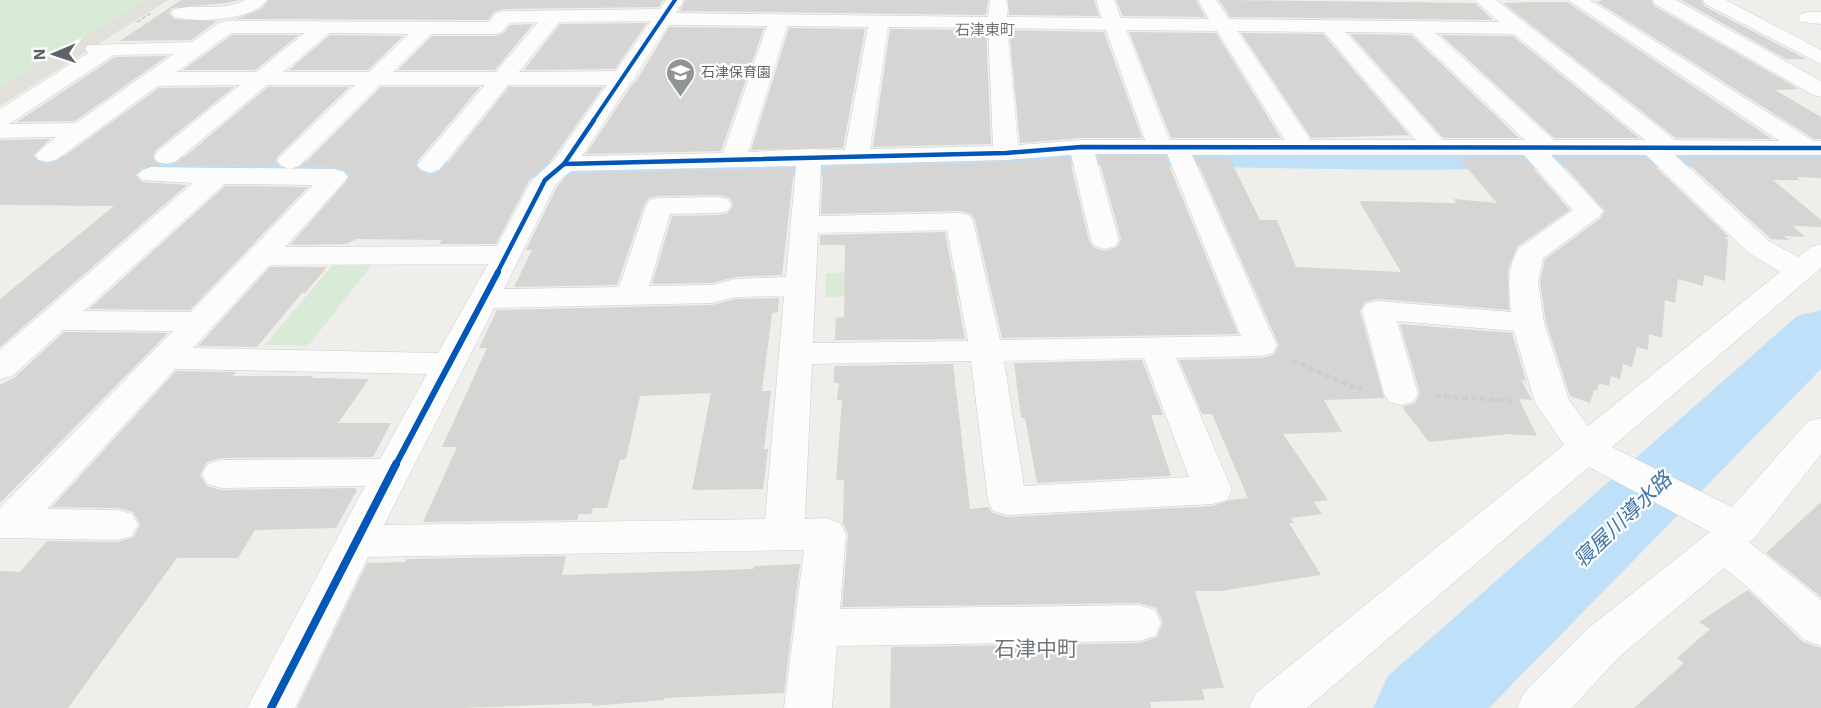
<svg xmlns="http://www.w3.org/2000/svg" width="1821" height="708" font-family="'IBM Plex Sans','Noto Sans JP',sans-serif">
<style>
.education{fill:#e2e0da}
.green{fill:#d8ebd6}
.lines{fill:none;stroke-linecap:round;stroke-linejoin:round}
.canal{fill:#bfe0f9;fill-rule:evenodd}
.river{fill:#bfe0f9;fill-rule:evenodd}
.building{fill:#d6d5d3}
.minor-casing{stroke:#cbcccc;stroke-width:1}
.path-far1{stroke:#cacfcc;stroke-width:2;stroke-dasharray:4 2;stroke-linecap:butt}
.path{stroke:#cacfcc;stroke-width:4;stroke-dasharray:6 3;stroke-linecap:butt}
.minor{fill:#fdfcfc;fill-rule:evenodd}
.cycleway-far3-casing{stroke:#fff;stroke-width:6}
.cycleway-far2-casing{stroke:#fff;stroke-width:8}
.cycleway-far1-casing{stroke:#fff;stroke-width:10}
.cycleway-casing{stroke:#fff;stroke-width:11}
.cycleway-far3{stroke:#0057b8;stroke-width:4}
.cycleway-far2{stroke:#0057b8;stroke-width:4.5}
.cycleway-far1{stroke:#0057b8;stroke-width:6}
.cycleway{stroke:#0057b8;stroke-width:8}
.labels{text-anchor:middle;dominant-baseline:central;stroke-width:4.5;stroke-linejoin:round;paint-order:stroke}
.far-poi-label{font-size:14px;fill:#5f6368;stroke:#fff;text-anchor:start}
.far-neighbourhood-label{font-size:15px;fill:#70757a;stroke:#fff}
.near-water-label{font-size:21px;font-style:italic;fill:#4174aa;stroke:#fff}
.near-neighbourhood-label{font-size:21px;fill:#70757a;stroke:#fff}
</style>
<rect width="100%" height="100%" fill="#efeeea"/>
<polygon class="education" points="0,0 168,0 0,106"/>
<g class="green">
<polygon points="0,0 147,0 0,87"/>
<polygon points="336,261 374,262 308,346 265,345"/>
<polygon points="961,270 964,294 826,297 826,273"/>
</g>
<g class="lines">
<polygon class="canal" points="1068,147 1402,152 1821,148 1821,166 1402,170 1068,165 985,172 572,181 540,178 348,181 139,173 0,175 0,157 139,155 348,163 540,160 572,163 985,154"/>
<polygon class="river" points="1821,310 1821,369 1489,708 1373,708 1388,676 1797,316"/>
</g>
<g class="building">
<polygon points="181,0 239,0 227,3 172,8 169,13 174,19 217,21 191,40 120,41"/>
<polygon points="269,0 663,0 659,7 503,9 494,12 488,20 235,19 261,9"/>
<polygon points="685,0 988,0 986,15 680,11"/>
<polygon points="1008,0 1094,0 1099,16 1009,15"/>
<polygon points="1116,0 1196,0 1205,17 1123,16"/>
<polygon points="1219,0 1475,3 1493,20 1230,17"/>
<polygon points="1602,0 1651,0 1654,6 1799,89 1775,90 1821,117 1821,139 1814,139 1597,2"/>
<polygon points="1681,0 1701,0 1704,6 1806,59 1786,59"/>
<polygon points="1537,2 1567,2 1772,139 1676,138 1503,3"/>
<polygon points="647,23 615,69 524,70 560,24"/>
<polygon points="533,24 495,70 398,70 432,36 495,36 504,33 510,25"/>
<polygon points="669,27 764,28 721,151 586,154 632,85 637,80"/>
<polygon points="789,28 865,29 843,148 751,150"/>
<polygon points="890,29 986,30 991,144 873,147"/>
<polygon points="1009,30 1104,32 1142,138 1081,138 1020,143"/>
<polygon points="1129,32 1216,33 1281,138 1171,138"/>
<polygon points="1241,33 1323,34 1409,135 1311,138"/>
<polygon points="1350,34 1411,35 1519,138 1443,138"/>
<polygon points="232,35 299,35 255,70 183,70"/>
<polygon points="330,35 403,36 368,70 289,70"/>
<polygon points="1441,35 1513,36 1639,138 1554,138"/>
<polygon points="167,56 75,121 17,122 115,57"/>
<polygon points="234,87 156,150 152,158 159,165 141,168 136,175 142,182 187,185 0,347 0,299 114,206 0,205 0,140 50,139 33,156 38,162 47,164 56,162 159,88"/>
<polygon points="268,87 349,87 279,155 275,161 278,166 172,165 176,164"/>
<polygon points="381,87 480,87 415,164 419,171 429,175 441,171 509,87 603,87 553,158 530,179 496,244 439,244 442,240 356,239 347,244 290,245 350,177 345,170 336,167 302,166"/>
<polygon points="1098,156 1165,156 1238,334 1002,338 975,220 971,214 959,211 821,214 823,167 1006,162 1069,157 1089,241 1094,248 1106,251 1117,247 1121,239"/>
<polygon points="1195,157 1229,157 1260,220 1277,220 1296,267 1401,272 1359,201 1456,203 1454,199 1497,203 1458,157 1523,157 1570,210 1517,247 1508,270 1509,310 1378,299 1365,302 1360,311 1384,398 1324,400 1342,432 1283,434 1328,500 1314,502 1322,514 1291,518 1293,523 1289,523 1321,575 1220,591 1195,591 1224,688 1202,689 1205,700 1150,702 1151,708 890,708 891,647 1139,643 1157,637 1163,622 1156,608 1139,603 842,607 848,534 843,523 844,480 836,480 842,400 837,400 839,383 834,383 834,366 953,364 970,509 988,507 992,513 1007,517 1213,506 1230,500 1248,498 1212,414 1202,414 1179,360 1262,358 1274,355 1279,345"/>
<polygon points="1556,157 1645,157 1729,237 1725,237 1728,240 1725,281 1704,275 1703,286 1678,279 1675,303 1665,300 1662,338 1649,334 1648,350 1637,347 1632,367 1623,364 1620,379 1611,376 1609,386 1599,383 1597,391 1594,390 1590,403 1570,396 1546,322 1540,282 1545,259 1600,219 1605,211"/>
<polygon points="1681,157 1821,157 1821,178 1797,177 1799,180 1773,180 1821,220 1821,227 1793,226 1805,237 1784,236 1789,240 1771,239"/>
<polygon points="794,168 782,275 735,277 712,283 652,284 672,216 718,215 728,213 733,206 730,198 718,195 659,196 649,198 644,205 617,285 514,287 532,250 526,250 558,185 572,173"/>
<polygon points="225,186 308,187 190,310 89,309"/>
<polygon points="945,232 965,339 835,340 836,318 844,317 845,245 820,245 820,235"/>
<polygon points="270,267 327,267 305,293 302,293 257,347 198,346"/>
<polygon points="779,298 778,312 772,313 762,391 771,391 764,449 768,449 763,489 692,490 711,393 640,396 626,459 620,460 607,508 593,508 591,514 579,514 577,520 423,522 457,447 442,447 487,348 479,348 497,310 712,305 736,299"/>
<polygon points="1400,324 1512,333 1526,381 1521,380 1532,400 1519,399 1537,436 1509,434 1429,442 1402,407 1415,403 1420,393"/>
<polygon points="64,332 168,333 0,503 0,385 14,378"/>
<polygon points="1142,360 1163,415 1151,415 1171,476 1037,483 1025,418 1021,418 1014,363"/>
<polygon points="176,371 236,372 233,376 313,376 312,378 369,379 338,423 391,423 373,457 221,458 207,462 200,475 207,486 220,490 355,488 357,490 336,528 255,530 238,558 177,558 68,708 0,708 0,571 20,572 47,541 118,542 134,537 140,524 133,512 118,508 52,507"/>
<polygon points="1821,502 1821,597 1766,553"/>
<polygon points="566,556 562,575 753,569 754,566 800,564 784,693 664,698 664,700 592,706 593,703 461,708 297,708 367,563 405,562 407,559"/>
<polygon points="1748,590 1803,642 1821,648 1821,708 1634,708 1684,663 1677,658 1710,629 1699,622"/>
</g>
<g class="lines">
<defs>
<g id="minor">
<path d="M 245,0 L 267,0 C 252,21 197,23 174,17 L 171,13 L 174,9 C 198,3 222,12 245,0 Z"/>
<path d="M 666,0 L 682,0 L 683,2 L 676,13 L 988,17 L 990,0 L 1006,0 L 1008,7 L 1007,17 L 1102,18 L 1096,0 L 1114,0 L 1121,18 L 1209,19 L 1198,0 L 1216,0 L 1229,19 L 1499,22 L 1475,0 L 1496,0 L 1675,140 L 1780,141 L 1568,0 L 1590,0 L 1813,141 L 1821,141 L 1821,155 L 1675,155 L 1769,241 L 1798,257 L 1811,247 L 1821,244 L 1821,268 L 1612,447 L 1732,507 L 1808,421 L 1821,418 L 1821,454 L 1753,540 L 1749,542 L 1821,600 L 1821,646 L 1805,640 L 1750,589 L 1724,568 L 1618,658 L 1572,708 L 1517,708 L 1524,693 L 1586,630 L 1710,532 L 1589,467 L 1307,708 L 1249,708 L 1256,693 L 1564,445 L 1535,403 L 1514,331 L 1397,321 L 1418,394 L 1413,402 L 1401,405 L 1389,402 L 1384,394 L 1362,310 L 1367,303 L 1378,301 L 1511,312 C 1509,290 1506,267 1519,248 L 1573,210 L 1524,155 L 1192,155 L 1277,346 L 1273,353 L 1261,356 L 1176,358 L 1232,490 L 1227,500 L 1213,504 L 1007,515 L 993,511 L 988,501 L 971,361 L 812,364 L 805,519 L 826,518 L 840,523 L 846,534 L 840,609 L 1139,605 L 1155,610 L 1161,623 L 1155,636 L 1139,641 L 837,646 L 832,708 L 784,708 L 804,550 L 368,557 L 295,708 L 247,708 L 365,486 L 221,488 L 208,484 L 202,474 L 208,464 L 221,460 L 380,459 L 427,374 L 175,369 L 47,509 L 118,510 L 132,514 L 138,525 L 132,536 L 118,540 L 0,538 L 0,508 L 173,331 L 63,330 L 12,376 L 0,379 L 0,350 L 193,183 L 142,180 L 138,175 L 142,170 L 151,167 L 335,169 L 344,172 L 348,177 L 344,182 L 285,247 L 497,246 L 532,180 L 555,159 L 607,85 L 508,85 L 439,170 L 430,173 L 421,170 L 417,165 L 485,85 L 380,85 L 299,166 L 290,169 L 281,166 L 277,161 L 281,156 L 355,85 L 267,85 L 175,162 L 166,164 L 157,162 L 154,157 L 157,152 L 240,85 L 158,86 L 56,160 L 47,162 L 38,160 L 35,155 L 56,137 L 0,138 L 0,109 L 88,53 L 85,49 L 88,45 L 192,42 L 219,23 L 226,21 L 489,22 L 496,13 L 503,11 L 660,9 ZM 651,21 L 616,71 L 519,72 L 559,22 ZM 538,22 L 496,72 L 393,72 L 431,34 L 495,34 L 502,32 L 509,23 ZM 668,25 L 767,26 L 723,153 L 582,156 L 630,83 L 636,78 L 635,76 ZM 787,26 L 868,27 L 845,150 L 809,149 L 748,152 ZM 888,27 L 988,28 L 993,146 L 870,149 ZM 1007,28 L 1106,30 L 1145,140 L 1081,140 L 1018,145 ZM 1126,30 L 1217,31 L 1285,140 L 1169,140 ZM 1237,31 L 1324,32 L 1416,140 L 1310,140 ZM 1345,32 L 1412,33 L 1525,140 L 1442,140 ZM 231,33 L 305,33 L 256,72 L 176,72 ZM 329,33 L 409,34 L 369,72 L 283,72 ZM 1435,33 L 1514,34 L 1645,140 L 1553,140 ZM 174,54 L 76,123 L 9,124 L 114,55 ZM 1095,154 L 1167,154 L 1241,336 L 1000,340 L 973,221 L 969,215 L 959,213 L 819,216 L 821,165 L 1006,160 L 1071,155 L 1091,240 L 1095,246 L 1105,249 L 1115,246 L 1119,240 ZM 1551,155 L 1646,155 L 1749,253 L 1780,272 L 1588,426 L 1569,400 L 1544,323 L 1538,282 L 1543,258 L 1599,217 L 1603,211 ZM 796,166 L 786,277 L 735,279 L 712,285 L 649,286 L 670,214 L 718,213 L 728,211 L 731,205 L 728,199 L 718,197 L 659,198 L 649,200 L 646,206 L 619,287 L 504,289 L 556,184 L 571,171 ZM 224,184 L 313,185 L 191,312 L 83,311 ZM 947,230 L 968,341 L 813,343 L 818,233 ZM 488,264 L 438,353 L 193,348 L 269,265 ZM 784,296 L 765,519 L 384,525 L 494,308 L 712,303 L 736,297 ZM 1144,358 L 1189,477 L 1024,486 L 1004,361 Z"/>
<polygon points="1653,0 1676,0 1821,81 1821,97 1813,95 1655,4"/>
<polygon points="1703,0 1726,0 1821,50 1821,64 1705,4"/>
<polygon points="1808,12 1821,12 1821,24 1801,22 1798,18 1801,14"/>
</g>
</defs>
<use href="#minor" class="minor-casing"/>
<polyline class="path-far1" points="137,22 151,13"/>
<g class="path">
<polyline points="1292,360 1350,386 1362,388"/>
<polyline points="1435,396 1514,401"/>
</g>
<use href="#minor" class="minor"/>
<defs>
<polyline id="cycleway-far3" points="593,121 675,0"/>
<g id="cycleway-far2">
<polyline points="564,164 1006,153 1081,147 1821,148"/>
<polyline points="497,273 545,180 564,164 594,120"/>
</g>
<polyline id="cycleway-far1" points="395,466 498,272"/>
<polyline id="cycleway" points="271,708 396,464"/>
</defs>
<use href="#cycleway-far3" class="cycleway-far3-casing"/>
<use href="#cycleway-far2" class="cycleway-far2-casing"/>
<use href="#cycleway-far1" class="cycleway-far1-casing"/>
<use href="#cycleway" class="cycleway-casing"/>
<use href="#cycleway-far3" class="cycleway-far3"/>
<use href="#cycleway-far2" class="cycleway-far2"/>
<use href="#cycleway-far1" class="cycleway-far1"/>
<use href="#cycleway" class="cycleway"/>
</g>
<defs>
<symbol id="school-pin" viewBox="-11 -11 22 30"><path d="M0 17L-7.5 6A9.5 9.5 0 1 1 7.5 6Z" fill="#919496" stroke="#fff"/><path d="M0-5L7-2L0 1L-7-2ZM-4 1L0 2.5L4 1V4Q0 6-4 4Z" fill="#fff"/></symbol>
</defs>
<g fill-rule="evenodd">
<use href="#school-pin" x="664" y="56" width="33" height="45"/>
</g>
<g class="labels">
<g class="far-poi-label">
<text x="701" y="72">石津保育園</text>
</g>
<g class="far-neighbourhood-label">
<text x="985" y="29">石津東町</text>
</g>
<g class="near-water-label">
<text transform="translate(1622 519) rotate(-44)">寝屋川導水路</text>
</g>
<g class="near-neighbourhood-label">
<text x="1036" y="648">石津中町</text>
</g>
</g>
<g transform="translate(54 54) rotate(268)" stroke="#ffffff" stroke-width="4.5" paint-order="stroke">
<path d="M0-4.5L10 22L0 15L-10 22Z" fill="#5f6368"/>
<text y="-9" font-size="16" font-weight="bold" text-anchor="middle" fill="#5f6368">N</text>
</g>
</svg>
